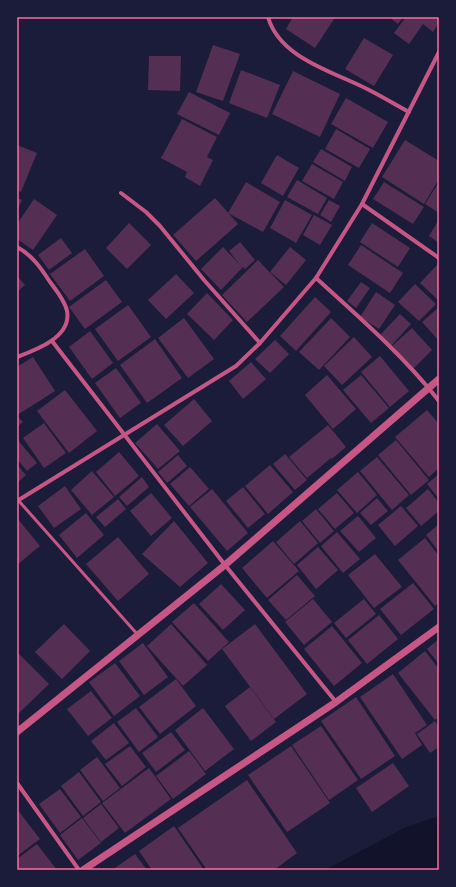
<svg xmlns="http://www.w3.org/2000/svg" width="456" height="887" font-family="Arial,sans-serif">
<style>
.water{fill:#12122b}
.building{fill:#542f53}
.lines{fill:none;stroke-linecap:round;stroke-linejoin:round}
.service{stroke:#c65784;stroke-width:3}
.minor{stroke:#c65784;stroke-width:4}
.tertiary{stroke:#c65784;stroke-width:7}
.neatline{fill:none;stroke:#ff6b9d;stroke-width:1.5}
</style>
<rect width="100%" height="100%" fill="#1b1b3a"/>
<polygon class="water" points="439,816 439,870 325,870 406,827"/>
<g class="building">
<polygon points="293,17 330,17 334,19 315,48 286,29"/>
<polygon points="389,17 403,17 398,24"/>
<polygon points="406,17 439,17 439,23 433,32 423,24 409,44 394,33"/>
<polygon points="364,38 393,55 374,86 345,69"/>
<polygon points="213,45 240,54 223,101 196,92"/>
<polygon points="149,56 181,56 180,91 148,90"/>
<polygon points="241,70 280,85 267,118 229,103"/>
<polygon points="293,71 340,94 320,137 272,114"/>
<polygon points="189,92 230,113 219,135 177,114"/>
<polygon points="346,98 388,122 373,148 331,124"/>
<polygon points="182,119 217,137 207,157 213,160 200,186 185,177 187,172 161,158"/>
<polygon points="336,129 370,149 359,168 325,149"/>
<polygon points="405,140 439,161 439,179 424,204 382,177"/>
<polygon points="17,145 37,153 21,192 17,190"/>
<polygon points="321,149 352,167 345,181 313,162"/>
<polygon points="277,155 299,168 283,196 261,183"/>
<polygon points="312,164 343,182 334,199 302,181"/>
<polygon points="297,180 327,198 318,214 287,197"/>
<polygon points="246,182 280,202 263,232 228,213"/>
<polygon points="384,182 424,207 413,224 373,199"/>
<polygon points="439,182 439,213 425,204"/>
<polygon points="17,198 22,200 17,210"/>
<polygon points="215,198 238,224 196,261 173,235"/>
<polygon points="34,199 57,215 33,250 17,239 17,224"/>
<polygon points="285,200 312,215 296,243 270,228"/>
<polygon points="329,200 340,206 331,222 320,215"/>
<polygon points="314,215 332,225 320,245 303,235"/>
<polygon points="439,219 439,243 429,236"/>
<polygon points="129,223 151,245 127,269 106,248"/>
<polygon points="372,223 410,248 398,267 360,242"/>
<polygon points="61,238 72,253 49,270 38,255"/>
<polygon points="240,242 255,260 245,269 243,267 221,290 201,269 223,247 241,266 229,251"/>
<polygon points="361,245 403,273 390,293 348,265"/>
<polygon points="290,247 306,260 286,285 270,272"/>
<polygon points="85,249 104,276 70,301 50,274"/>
<polygon points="258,260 284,287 247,322 222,295"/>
<polygon points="438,264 439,266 439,301 420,283"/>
<polygon points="176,274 194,293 166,319 148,300"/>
<polygon points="17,276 25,285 17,292"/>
<polygon points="106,280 122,302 85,329 69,307"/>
<polygon points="361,282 370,288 356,308 347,301"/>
<polygon points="415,284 436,304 419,321 398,302"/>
<polygon points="376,292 395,305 379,329 360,317"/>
<polygon points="207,293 233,320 214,340 187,314"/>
<polygon points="315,297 331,312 296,351 280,336"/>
<polygon points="128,305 151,337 118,361 95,329"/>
<polygon points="439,307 439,341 422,322"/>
<polygon points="400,314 411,324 391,346 380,335"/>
<polygon points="184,318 214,359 188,378 158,338"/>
<polygon points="331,318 350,337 319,370 299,352"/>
<polygon points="412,328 432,350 413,369 392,346"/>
<polygon points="90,331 113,363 92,379 69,347"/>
<polygon points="354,337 372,357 342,385 324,366"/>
<polygon points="155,339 182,378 147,403 120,365"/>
<polygon points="275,340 289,354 270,373 255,359"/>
<polygon points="380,356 409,391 390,407 361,372"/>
<polygon points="33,357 55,391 19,414 17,411 17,367"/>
<polygon points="251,362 266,379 243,399 229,381"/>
<polygon points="116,368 141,403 120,418 95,383"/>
<polygon points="327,375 356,409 333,429 305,395"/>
<polygon points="361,375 389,408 371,423 343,390"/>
<polygon points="65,390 97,431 69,453 37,411"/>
<polygon points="194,399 212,421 183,446 164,425"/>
<polygon points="427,410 439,424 439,468 429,477 395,437"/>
<polygon points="17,416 23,422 17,427"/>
<polygon points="44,423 66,453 44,468 23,438"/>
<polygon points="157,424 180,451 158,469 135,443"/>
<polygon points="328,425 346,447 332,459 322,447 331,458 307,478 289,457"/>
<polygon points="17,439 37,463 27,471 17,459"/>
<polygon points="396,440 429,480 411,495 378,455"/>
<polygon points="119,452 139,476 115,496 96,472"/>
<polygon points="285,454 307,480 295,490 273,464"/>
<polygon points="178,455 187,466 167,483 158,472"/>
<polygon points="377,457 409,495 392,510 360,471"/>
<polygon points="17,465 26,475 17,483"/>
<polygon points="270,465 293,492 268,514 245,486"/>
<polygon points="190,467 209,489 189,506 170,484"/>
<polygon points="92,471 114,497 92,515 71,490"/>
<polygon points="358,472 377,495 357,513 337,490"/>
<polygon points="439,474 439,499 427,484"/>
<polygon points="142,477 149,487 127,506 119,497"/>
<polygon points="65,486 81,509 54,528 38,506"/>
<polygon points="243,487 265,514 248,528 226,501"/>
<polygon points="212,489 248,533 227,551 190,507"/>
<polygon points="428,489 439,503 439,511 421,526 406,508"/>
<polygon points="151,493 172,518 151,536 130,511"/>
<polygon points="337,493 354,513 335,529 318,509"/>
<polygon points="377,498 388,511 371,525 360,513"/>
<polygon points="118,499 126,509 105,527 96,517"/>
<polygon points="401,506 418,526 395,546 378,525"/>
<polygon points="316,509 334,531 320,543 302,521"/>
<polygon points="86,513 104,535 77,558 59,535"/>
<polygon points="358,516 376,538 359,552 340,531"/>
<polygon points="17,518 40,546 17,565"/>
<polygon points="174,521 208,563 180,587 142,554"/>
<polygon points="300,521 318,543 294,564 276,542"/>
<polygon points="439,524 439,552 426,535"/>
<polygon points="337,532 360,559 343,573 321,546"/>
<polygon points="118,537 149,574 118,601 86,564"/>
<polygon points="425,538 439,556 439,602 435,606 398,560"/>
<polygon points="273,541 299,571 267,598 242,568"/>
<polygon points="318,547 338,570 316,589 297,565"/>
<polygon points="375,554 402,587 374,608 348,575"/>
<polygon points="297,575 315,596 286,620 268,600"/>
<polygon points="413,583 434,609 401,635 380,609"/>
<polygon points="221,584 245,610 223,630 199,604"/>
<polygon points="313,599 332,622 304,645 285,622"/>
<polygon points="364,599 376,614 346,638 334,623"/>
<polygon points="194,603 229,642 208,661 172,622"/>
<polygon points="379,615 398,639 367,664 348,640"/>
<polygon points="64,624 90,651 62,679 35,652"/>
<polygon points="171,624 207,665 183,686 147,646"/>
<polygon points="255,624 307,694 274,719 222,649"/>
<polygon points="332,626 362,663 334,686 304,649"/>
<polygon points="439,639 439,664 427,649"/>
<polygon points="143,643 168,677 144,695 119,661"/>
<polygon points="425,651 439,669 439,717 435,720 398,673"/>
<polygon points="17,652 49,684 17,715"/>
<polygon points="115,663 140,696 114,716 89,682"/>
<polygon points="393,674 427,725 415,733 422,745 402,759 360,697"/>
<polygon points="176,679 196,706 160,734 139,707"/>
<polygon points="250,687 276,722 251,741 225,706"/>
<polygon points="91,691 112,718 88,736 67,709"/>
<polygon points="356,697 395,756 361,779 321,721"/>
<polygon points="136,708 158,737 139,752 117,722"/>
<polygon points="203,708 234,749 205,771 175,730"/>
<polygon points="435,721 439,727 439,747 430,753 417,734"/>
<polygon points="114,723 129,743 106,760 91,741"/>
<polygon points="321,726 358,780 329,800 292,745"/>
<polygon points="171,732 185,750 156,772 142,753"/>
<polygon points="130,746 146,767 122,786 105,764"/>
<polygon points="291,746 330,803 287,832 248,775"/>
<polygon points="189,751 206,774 173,799 156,776"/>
<polygon points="97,757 120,788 103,801 80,770"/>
<polygon points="393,763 409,786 372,812 356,788"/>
<polygon points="149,768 171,799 125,833 102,803"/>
<polygon points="79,772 101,802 83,816 61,786"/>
<polygon points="247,780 297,853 274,870 207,870 178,828"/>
<polygon points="60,789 81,817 60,833 39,804"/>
<polygon points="101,804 119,828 101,842 83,818"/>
<polygon points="17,809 40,839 17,856"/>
<polygon points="82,818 101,843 78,860 60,835"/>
<polygon points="174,826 204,870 152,870 139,851"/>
<polygon points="37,844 57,870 17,870 17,859"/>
<polygon points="135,854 147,870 112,870"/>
</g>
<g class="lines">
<polyline class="service" points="18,500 138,635"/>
<g class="minor">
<path d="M 268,17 C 280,59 335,72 369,90 C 383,97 396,105 409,112"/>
<polyline points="121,193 146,212 160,226 204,280 260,343"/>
<polyline points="362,204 439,258"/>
<path d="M 17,247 C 32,255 41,268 50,282 C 56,290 65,301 67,311 C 72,337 36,350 17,357"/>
<path d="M 316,278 C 357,315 405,357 439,401"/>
<polyline points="52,341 225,565 336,702"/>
<polyline points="17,501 236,366 260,343 316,278 362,204 439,52"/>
<polyline points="17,783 79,870"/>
</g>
<g class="tertiary">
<polyline points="17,732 225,565 439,379"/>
<polyline points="83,870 336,702 439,627"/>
</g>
</g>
<rect width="456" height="887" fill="none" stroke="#1b1b3a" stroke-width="36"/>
<rect x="18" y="18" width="420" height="851" class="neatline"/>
</svg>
